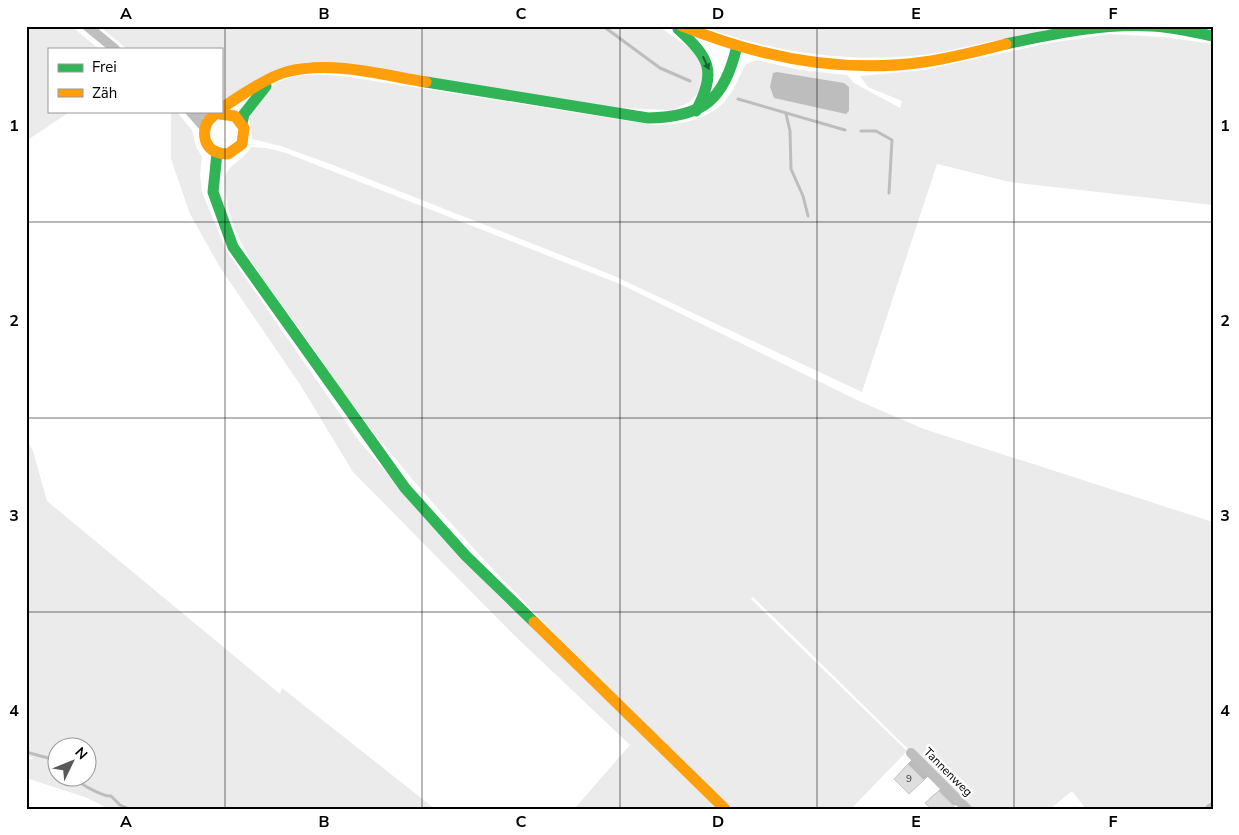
<svg xmlns="http://www.w3.org/2000/svg" width="1239" height="835" font-family="'Nunito Sans',sans-serif">
<style>
.green{fill:#ebebeb;fill-rule:evenodd}
.water{fill:#bdbdbd}
.lines{fill:none;stroke-linecap:round;stroke-linejoin:round}
.stream{stroke:#bdbdbd;stroke-width:3}
.building{fill:#dedede;stroke:#c6c6c6;filter:url(#shadow)}
.street{stroke:#bebebe;stroke-width:10}
.fast{stroke:#30b455;stroke-width:11}
.slow{stroke:#ff9f0a;stroke-width:11}
.oneway{fill:#1a632f}
.grid{fill:none;stroke:#000;stroke-width:1;stroke-opacity:0.55}
.labels{text-anchor:middle;dominant-baseline:central;stroke-width:5;stroke-linejoin:round;paint-order:stroke}
.number-label{font-size:10px;fill:#383838}
.street-label{font-size:12px;fill:#000;stroke:#fff}
.neatline{fill:none;stroke:#000;stroke-width:2}
.grid-label{font-size:16px;text-anchor:middle;font-weight:bold;fill:#000}
</style>
<defs>
<filter id="shadow"><feDropShadow dx="4" dy="-4" stdDeviation="0" flood-color="#0004"/></filter>
</defs>
<rect width="100%" height="100%" fill="#fff"/>
<g class="green">
<polygon points="26,26 71,26 99,49 49,49 49,111 71,111 26,141"/>
<polygon points="99,26 658,26 694,51 705,68 699,92 690,102 673,110 620,108 308,62 221,105 221,49 127,49"/>
<path d="M 701,26 L 1070,26 C 1036,33 1003,39 969,46 C 953,49 937,54 921,55 C 845,63 772,52 701,26 Z"/>
<path d="M 1109,34 L 1163,37 L 1213,44 L 1213,205 L 1010,182 L 937,164 L 862,392 L 612,275 L 333,165 L 281,146 L 252,139 C 252,133 249,126 250,120 C 250,114 256,107 258,102 C 277,69 317,74 349,77 L 654,125 C 678,125 708,120 725,101 C 735,90 739,76 746,64 L 757,60 L 800,70 L 847,75 L 854,83 L 900,108 L 902,101 L 868,87 L 860,76 L 924,70 L 1050,43 Z"/>
<polygon points="171,111 176,111 192,130 196,147 202,157 200,174 202,192 226,250 359,441 437,530 717,809 574,809 630,745 514,635 353,472 301,386 221,269 190,214 171,159"/>
<path d="M 251,147 L 267,148 L 286,153 L 620,284 L 859,401 L 924,429 L 1213,522 L 1213,804 L 1207,809 L 1086,809 L 1072,791 L 1050,809 L 969,809 L 753,597 L 751,599 L 907,751 L 851,809 L 730,809 C 608,687 482,567 374,433 C 348,401 325,365 301,331 C 269,285 225,239 225,180 C 225,165 245,160 251,147 Z"/>
<path d="M 26,438 L 33,451 L 47,501 L 280,694 L 282,688 L 435,809 L 109,809 L 85,797 L 26,778 L 26,759 L 34,759 L 26,756 ZM 58,748 L 88,748 L 88,778 L 58,778 Z"/>
</g>
<polygon class="water" points="777,72 844,83 849,87 849,111 846,114 774,98 770,87 773,73"/>
<g class="lines">
<g class="stream">
<polyline points="603,26 660,68 690,81"/>
<polyline points="738,99 845,130"/>
<polyline points="786,114 790,131 791,169 803,196 808,216"/>
<polyline points="861,131 876,131 892,140 889,193"/>
<polyline points="26,752 48,758 58,767"/>
<path d="M 75,778 C 79,784 104,797 111,796 L 120,805 L 129,809"/>
</g>
</g>
<g class="building">
<polygon points="908,764 924,780 909,794 894,779"/>
<polygon points="939,791 956,809 931,809 925,803"/>
</g>
<g class="lines">
<g class="street">
<polyline points="87,26 115,49"/>
<polyline points="190,111 205,128"/>
<polyline points="200,111 213,117"/>
<polyline points="911,753 967,809"/>
<polyline points="1210,809 1213,807"/>
</g>
<g class="fast">
<path d="M 678,29 C 710,58 717,71 696,111"/>
<path d="M 1006,44 C 1053,34 1103,23 1152,26 C 1173,27 1193,32 1213,36"/>
<path d="M 426,82 L 648,118 C 704,117 724,100 737,46"/>
<polyline points="242,123 244,114 266,86"/>
<polyline points="217,153 213,192 233,247 405,488 466,556 534,622"/>
</g>
<g class="slow">
<path d="M 682,26 C 759,57 841,74 924,62 C 952,58 979,51 1006,44"/>
<path d="M 220,114 L 235,116 L 244,128 L 242,144 L 228,154 C 218,154 210,151 206,142 C 204,136 204,129 207,123 C 215,109 270,76 286,72 C 331,60 382,75 426,82"/>
<polyline points="534,622 725,809"/>
</g>
</g>
<defs><path id="oneway-solid" d="M-6-.8H1V-3.2L6.5 0L1 3.2V.8H-6Z" transform="scale(1.25)"/></defs>
<use class="oneway" href="#oneway-solid" transform="translate(706 63) rotate(65)"/>
<path class="grid" d="M 225,26 L 225,809M 422,26 L 422,809M 620,26 L 620,809M 817,26 L 817,809M 1014,26 L 1014,809M 26,222 L 1213,222M 26,418 L 1213,418M 26,612 L 1213,612"/>
<g class="labels">
<g class="number-label">
<text x="909" y="779">9</text>
</g>
<g class="street-label">
<text transform="translate(948 772) rotate(45)">Tannenweg</text>
</g>
</g>
<rect width="1239" height="835" fill="none" stroke="#ffffff" stroke-width="55"/>
<rect x="48" y="48" width="175" height="65" fill="#ffffff" stroke="#999999"/>
<rect x="58" y="64" width="25" height="8" fill="#30b455" stroke="#999999"/>
<text x="92" y="72" font-size="15" fill="#000000">Frei</text>
<rect x="58" y="89" width="25" height="8" fill="#ff9f0a" stroke="#999999"/>
<text x="92" y="98" font-size="15" fill="#000000">Zäh</text>
<g transform="translate(72 762) rotate(47)"><circle r="24" fill="#ffffff" stroke="#999999"/>
<path d="M0-4L9 19L0 12L-9 19Z" fill="#595959"/>
<text y="-8" font-size="14" font-weight="bold" text-anchor="middle" fill="#000000">N</text>
</g>
<rect x="28" y="28" width="1184" height="780" class="neatline"/>
<g class="grid-label">
<text x="126" y="19">A</text>
<text x="324" y="19">B</text>
<text x="521" y="19">C</text>
<text x="718" y="19">D</text>
<text x="916" y="19">E</text>
<text x="1113" y="19">F</text>
<text x="14" y="131">1</text>
<text x="1225" y="131">1</text>
<text x="14" y="326">2</text>
<text x="1225" y="326">2</text>
<text x="14" y="521">3</text>
<text x="1225" y="521">3</text>
<text x="14" y="716">4</text>
<text x="1225" y="716">4</text>
<text x="126" y="827">A</text>
<text x="324" y="827">B</text>
<text x="521" y="827">C</text>
<text x="718" y="827">D</text>
<text x="916" y="827">E</text>
<text x="1113" y="827">F</text>
</g>
</svg>
